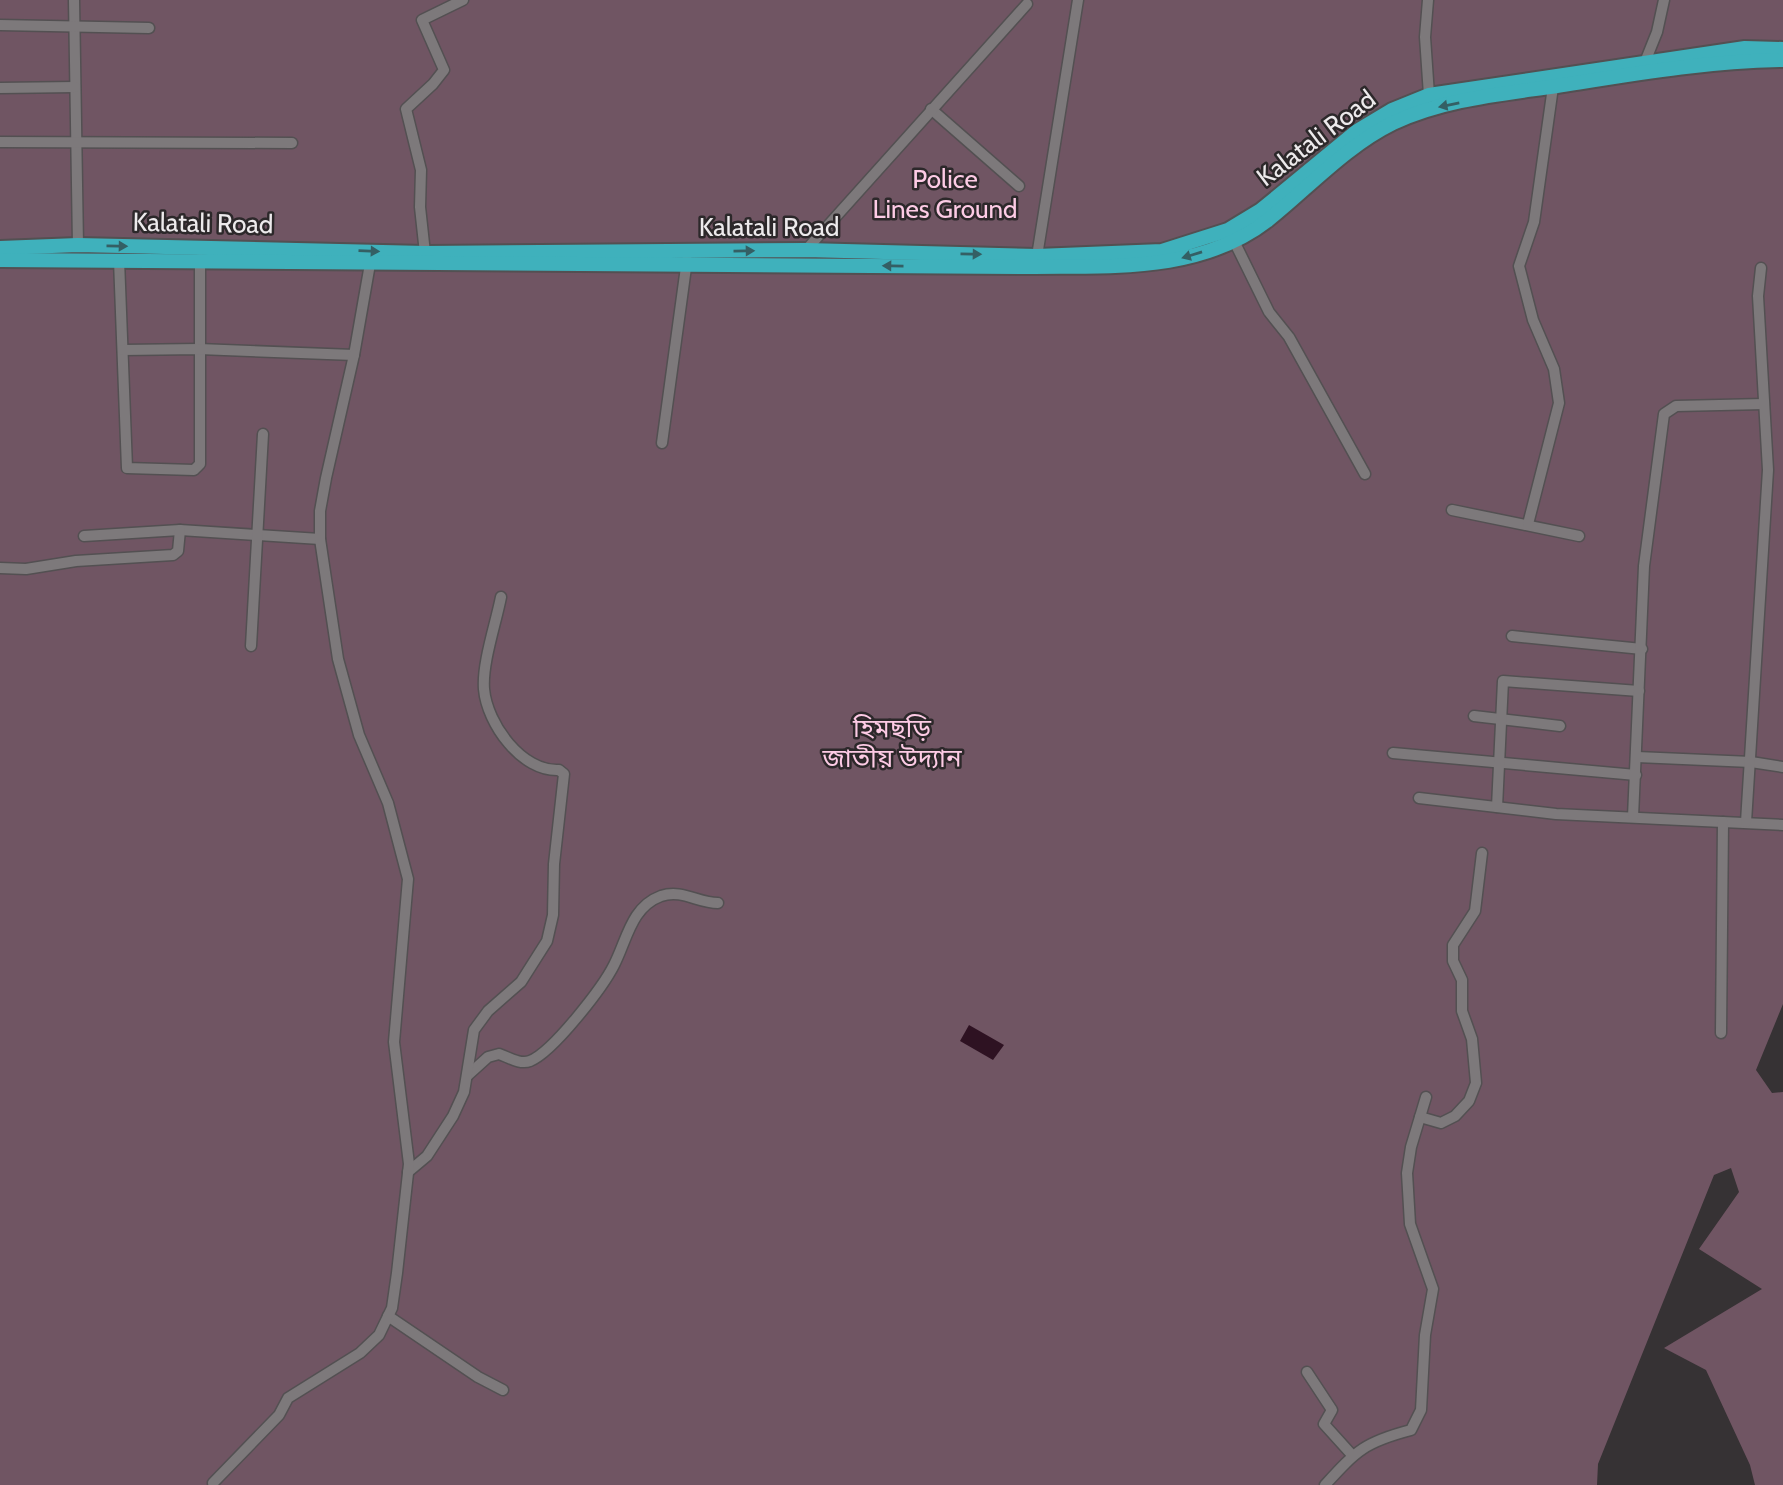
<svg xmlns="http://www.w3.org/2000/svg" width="1783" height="1485" font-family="Cabin,'Noto Sans Bengali',sans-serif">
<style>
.green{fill:#705563}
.water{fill:#2e1222}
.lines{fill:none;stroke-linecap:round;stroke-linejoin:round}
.minor-casing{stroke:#535052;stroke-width:13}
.highway-casing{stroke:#535052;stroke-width:18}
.minor{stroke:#7d797b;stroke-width:10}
.highway{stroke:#3fb1bc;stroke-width:14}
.oneway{fill:#345f64}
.labels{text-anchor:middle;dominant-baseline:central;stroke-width:5;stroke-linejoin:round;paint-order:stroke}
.street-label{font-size:26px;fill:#edeaec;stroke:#2c282a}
.park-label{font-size:26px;fill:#fdcbe5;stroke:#2c282a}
</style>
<rect width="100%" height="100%" fill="#363234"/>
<polygon class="green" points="0,0 1783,0 1783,1004 1756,1070 1772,1093 1783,1092 1783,1485 1755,1485 1750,1465 1706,1370 1664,1348 1762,1289 1699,1249 1739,1192 1731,1168 1714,1175 1598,1464 1597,1485 0,1485"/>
<polygon class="water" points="969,1025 1004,1045 993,1060 960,1041"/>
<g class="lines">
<defs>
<g id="minor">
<polyline points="74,0 78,245"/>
<polyline points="1428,0 1425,37 1429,95"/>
<polyline points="0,25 149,28"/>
<polyline points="1645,62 1657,32 1664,0"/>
<polyline points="0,88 75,87"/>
<polyline points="931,109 1019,186"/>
<polyline points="0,142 292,143"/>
<polyline points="1234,241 1269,312 1289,337 1365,474"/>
<polyline points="806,250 1027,4"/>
<polyline points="425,253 420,207 421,170 406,109 433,84 444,70 422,20 463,0"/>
<polyline points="1037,256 1078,0"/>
<polyline points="119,260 127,468 194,470 200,464 200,259"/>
<polyline points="123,350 199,349 354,355 370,264"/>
<polyline points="662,443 687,260"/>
<polyline points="1452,510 1579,536"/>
<polyline points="1528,524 1559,403 1554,369 1533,320 1519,266 1534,222 1553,87"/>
<polyline points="84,536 180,530 320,539"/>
<polyline points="0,568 26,569 76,561 173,555 178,551 180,530"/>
<polyline points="1512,636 1642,649"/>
<polyline points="251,646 263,434"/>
<polyline points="1474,716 1560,726"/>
<polyline points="1393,753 1636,775"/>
<polyline points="1637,757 1751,762 1783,767"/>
<polyline points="1419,798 1556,814 1783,825"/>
<polyline points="1497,807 1503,681 1639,691"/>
<polyline points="1633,817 1644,566 1664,414 1676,406 1764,404"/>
<polyline points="1746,822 1768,470 1758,296 1761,268"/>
<polyline points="1721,1033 1723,822"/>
<path d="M 467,1076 L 488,1057 L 499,1054 C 508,1057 520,1065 530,1061 C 553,1052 603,987 614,965 C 627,940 631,907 661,896 C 682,889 698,903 718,903"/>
<polyline points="1420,1117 1441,1123 1455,1116 1469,1101 1476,1083 1472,1039 1462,1011 1462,980 1453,961 1453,945 1475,911 1482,853"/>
<path d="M 408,1172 L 427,1156 L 453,1116 L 464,1092 L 474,1030 L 488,1011 L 521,982 L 547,941 L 553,915 L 554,864 L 564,774 L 559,770 C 522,772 487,724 484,689 C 482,663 496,623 501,597"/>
<polyline points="388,1316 478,1377 503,1390"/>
<polyline points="1307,1372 1332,1410 1324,1424 1352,1455"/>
<polyline points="213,1483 279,1415 288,1398 360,1353 379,1335 392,1308 397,1273 409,1164 394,1042 408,879 388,803 359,735 338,659 320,539 320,511 326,478 354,355"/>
<path d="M 1325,1485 C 1357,1450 1365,1442 1411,1430 L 1421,1410 L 1425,1335 L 1433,1289 L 1410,1224 L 1407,1173 L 1411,1147 L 1426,1097"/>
</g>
<g id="highway">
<polyline points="0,248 78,245 425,253 806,250 1037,256 1162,251 1228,230 1261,210 1357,131 1392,110 1429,95 1745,48 1783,49"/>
<path d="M 0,260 L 1034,267 C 1114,266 1201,272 1268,220 C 1308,188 1346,146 1393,123 C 1443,99 1503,94 1557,86 C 1633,74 1707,61 1783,60"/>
</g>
</defs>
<use href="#minor" class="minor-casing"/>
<use href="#highway" class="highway-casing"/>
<use href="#minor" class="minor"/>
<use href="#highway" class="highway"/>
</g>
<defs><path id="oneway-solid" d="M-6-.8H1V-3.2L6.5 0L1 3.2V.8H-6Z" transform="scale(1.75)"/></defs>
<g class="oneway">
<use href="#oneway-solid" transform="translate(1449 105) rotate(169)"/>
<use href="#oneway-solid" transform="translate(117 246) rotate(1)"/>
<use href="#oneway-solid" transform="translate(369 251) rotate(2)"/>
<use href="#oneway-solid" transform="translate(744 251) rotate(-1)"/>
<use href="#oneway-solid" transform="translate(971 254) rotate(1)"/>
<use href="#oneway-solid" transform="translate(1192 255) rotate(163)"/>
<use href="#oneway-solid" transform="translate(893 266) rotate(-179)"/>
</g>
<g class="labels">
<g class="street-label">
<text transform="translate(1316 138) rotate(-37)">Kalatali Road</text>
<text transform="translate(203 223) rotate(1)">Kalatali Road</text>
<text x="769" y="227">Kalatali Road</text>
</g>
<g class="park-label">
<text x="945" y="179">Police<tspan x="945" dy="30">Lines Ground</tspan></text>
<text x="892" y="728">হিমছড়ি<tspan x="892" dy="30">জাতীয় উদ্যান</tspan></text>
</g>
</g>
</svg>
